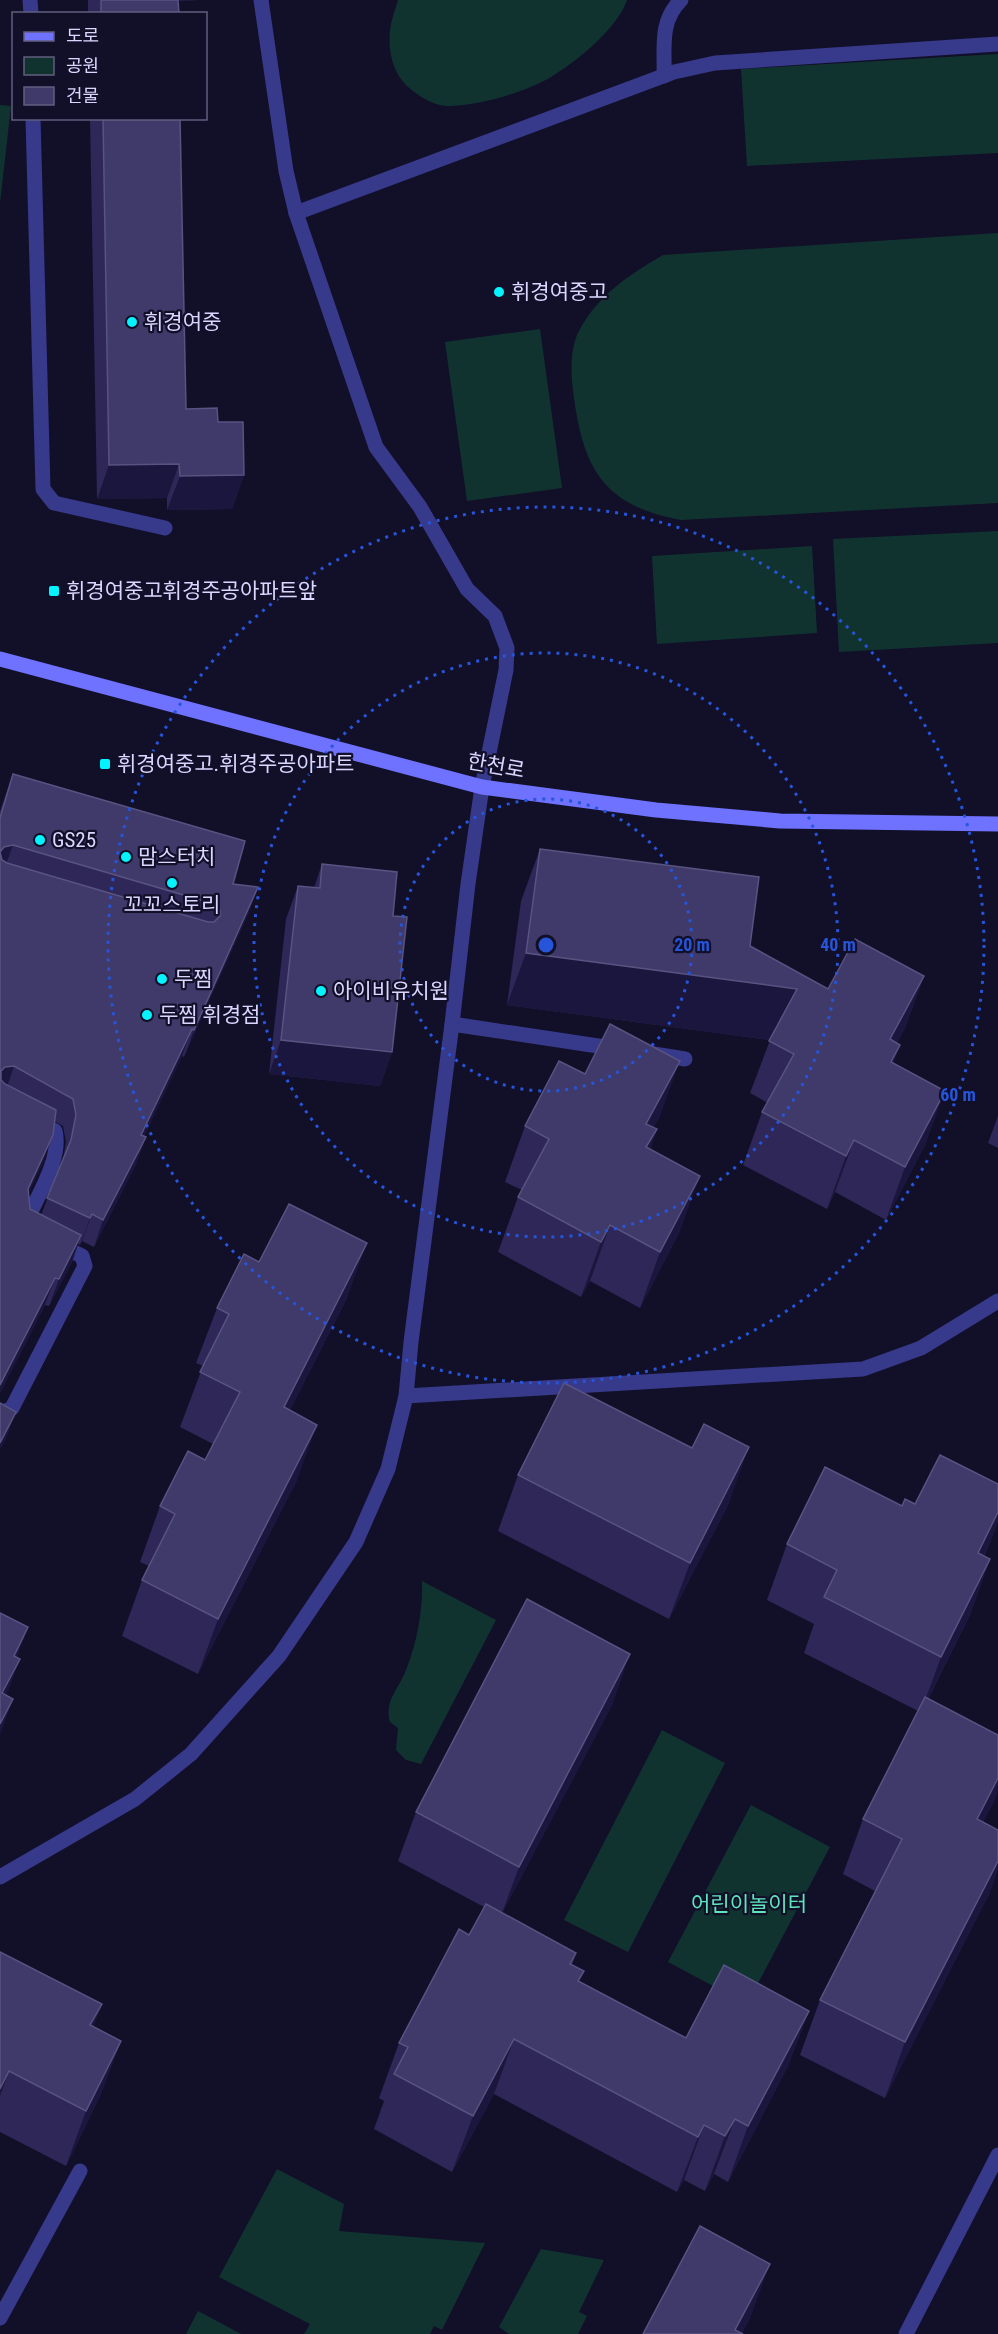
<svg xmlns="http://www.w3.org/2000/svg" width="998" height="2334" font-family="'Roboto Condensed','Noto Sans KR',sans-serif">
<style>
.green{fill:#113330}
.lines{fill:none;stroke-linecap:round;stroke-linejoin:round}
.lane{stroke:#37398a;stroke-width:15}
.secondary{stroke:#6e72ff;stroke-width:15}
.wall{fill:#2e2758;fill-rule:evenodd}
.shaded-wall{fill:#1b163d}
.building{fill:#403a6a;stroke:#585381;stroke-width:1.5;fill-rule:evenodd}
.ring{fill:none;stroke:#2655da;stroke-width:3;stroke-dasharray:3 6}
.poi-dot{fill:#03f4ff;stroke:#120f29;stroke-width:2}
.labels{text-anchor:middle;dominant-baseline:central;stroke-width:4.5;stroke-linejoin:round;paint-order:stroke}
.poi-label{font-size:21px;fill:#d9d7ff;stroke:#120f29;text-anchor:start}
.street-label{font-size:21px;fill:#d9d7ff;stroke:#120f29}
.park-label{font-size:21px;fill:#5ce6bc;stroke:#120f29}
.centre{fill:#2655da;stroke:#120f29;stroke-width:3}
.ring-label{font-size:18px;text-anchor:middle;font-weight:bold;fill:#2655da;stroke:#120f29;stroke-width:4.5;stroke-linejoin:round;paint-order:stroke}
</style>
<rect width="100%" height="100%" fill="#120f29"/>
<g class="green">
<path d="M 398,0 L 627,0 C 617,29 577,61 551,77 C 526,92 476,107 446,106 C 432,105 417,95 407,86 C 392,72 388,50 390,31 C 391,21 395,10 398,0 Z"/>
<polygon points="998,54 998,153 747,166 741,69"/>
<polygon points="0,105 11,106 0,203"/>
<path d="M 998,233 L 998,503 L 681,520 C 606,506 584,472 574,398 C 571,379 569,349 579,331 C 598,295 629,275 663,255 Z"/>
<polygon points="540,329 562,488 467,501 445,342"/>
<polygon points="998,531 998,643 839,652 833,539"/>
<polygon points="812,546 817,633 657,644 652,556"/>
<path d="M 422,1581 L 496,1620 L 421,1764 L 406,1760 L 396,1750 L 398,1728 L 390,1722 C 384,1700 399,1689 406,1670 C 417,1643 423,1610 422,1581 Z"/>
<polygon points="662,1730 725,1763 628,1952 564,1920"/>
<polygon points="751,1805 830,1847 747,2004 668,1962"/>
<polygon points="277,2169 344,2204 339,2231 485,2243 442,2330 434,2326 430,2334 304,2334 310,2324 219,2277"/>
<polygon points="541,2249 604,2260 579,2312 587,2316 578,2334 509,2334 499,2327"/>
<polygon points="198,2311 241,2334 186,2334"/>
</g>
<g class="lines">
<g class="lane">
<polyline points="30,0 31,14"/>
<path d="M 664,76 C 665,47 659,22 681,0"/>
<polyline points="33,118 43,489 54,503 165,528"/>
<polyline points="296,213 674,72 715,63 998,44"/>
<polyline points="452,1024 618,1049"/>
<polyline points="654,1054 685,1059"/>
<path d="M 0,1102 L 55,1131 C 62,1158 38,1195 27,1220 L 28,1230"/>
<polyline points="406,1396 863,1369 921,1348 998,1301"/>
<polyline points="0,1414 12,1408 85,1266 82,1256 57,1244"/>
<polyline points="0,1877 135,1799 191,1754 279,1656 356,1542 388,1469 406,1396 411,1342 452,1024 468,884 482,787 506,670 507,648 495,616 467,589 420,507 376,447 296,213 286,171 261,0"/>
<polyline points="0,2318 80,2171"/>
<polyline points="906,2334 998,2155"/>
</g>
<polyline class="secondary" points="0,659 482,787 656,810 780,821 998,824"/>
</g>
<g class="wall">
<polygon points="88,0 200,0 178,1 179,14 88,14"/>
<polygon points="90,118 180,118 186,409 218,422 244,475 232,509 167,510 167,498 97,499"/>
<path d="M 13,774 L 233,884 L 258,887 L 248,914 L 184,1057 L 182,1056 L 144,1136 L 146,1137 L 136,1164 L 94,1247 L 82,1241 L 80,1245 L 78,1244 L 72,1262 L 49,1306 L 45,1305 L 0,1393 L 0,811 ZM 54,1121 L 63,1126 L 66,1142 L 63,1160 L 41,1215 L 30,1209 L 28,1194 L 43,1162 Z"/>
<polygon points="540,849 750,946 828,989 924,976 905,1028 897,1043 893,1064 926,1143 886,1220 835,1192 827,1209 743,1165 762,1112 768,1103 750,1093 770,1040 507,1005 521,901"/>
<polygon points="322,864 393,916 392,1052 380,1086 269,1074 286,919 298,886 314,888"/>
<polygon points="660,1116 653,1128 657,1129 650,1149 680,1231 640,1308 590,1281 581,1297 498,1252 518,1197 522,1190 505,1182 525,1126"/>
<polygon points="998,1116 998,1148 988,1143"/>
<polygon points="259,1262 347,1298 290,1410 297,1480 198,1674 122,1636 142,1580 149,1566 140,1562 160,1506 205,1460 213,1444 180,1427 203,1366 196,1363 217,1308"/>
<polygon points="692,1448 729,1503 669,1619 498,1531 518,1475"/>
<polygon points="998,1484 998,1521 989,1545 984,1556 990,1559 970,1615 928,1699 995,1799 983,1822 990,1892 885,2098 800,2055 820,2000 875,1891 843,1874 863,1819 918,1711 804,1653 814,1624 767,1600 787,1544 902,1506 915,1504"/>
<polygon points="613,1703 502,1913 576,1953 572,1965 580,1982 686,2038 809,2011 788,2066 728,2182 714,2174 705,2191 684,2180 677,2192 494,2094 452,2172 374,2129 384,2101 379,2098 399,2043 469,1935 484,1907 398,1861 416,1812"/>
<polygon points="0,1952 102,2004 93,2027 121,2041 100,2096 66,2166 0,2132"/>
</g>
<g class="shaded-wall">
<polygon points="166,0 200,0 166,1"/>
<polygon points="179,464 167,498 97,499 109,465"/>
<polygon points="244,475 232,509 167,510 180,476"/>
<polygon points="13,845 3,872 0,853 4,847"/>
<polygon points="258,887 248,914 184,1057 194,1030"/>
<polygon points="526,953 797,989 778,1041 507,1005"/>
<polygon points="924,976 905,1028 871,1091 890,1039"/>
<polygon points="192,1029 182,1056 132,1162 141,1135"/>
<polygon points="281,1040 392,1052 380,1086 269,1074"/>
<polygon points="900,1045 881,1097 891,1062"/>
<polygon points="680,1061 660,1116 625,1179 646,1124"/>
<polygon points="14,1066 5,1093 0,1093 1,1071 5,1067"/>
<polygon points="945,1091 926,1143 886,1220 905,1167"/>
<polygon points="657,1129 637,1185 646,1147"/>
<polygon points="53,1135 43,1162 18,1216 28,1189"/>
<polygon points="146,1137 136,1164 94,1247 103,1220"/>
<polygon points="854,1140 835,1192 827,1209 846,1156"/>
<polygon points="700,1176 680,1231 640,1308 660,1252"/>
<polygon points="92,1214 82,1241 80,1245 90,1218"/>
<polygon points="610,1225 590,1281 581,1297 601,1242"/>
<polygon points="81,1235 72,1262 49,1306 59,1279"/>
<polygon points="367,1243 347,1298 264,1462 284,1407"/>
<polygon points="55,1278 45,1305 0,1393 0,1385"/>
<polygon points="16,1412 6,1439 0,1450 0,1443"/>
<polygon points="317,1425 297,1480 198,1674 218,1619"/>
<polygon points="749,1447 729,1503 669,1619 690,1563"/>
<polygon points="998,1512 998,1520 989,1545 957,1608 978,1553"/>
<polygon points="990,1559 970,1615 921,1712 941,1657"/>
<polygon points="28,1627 8,1682 20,1659 0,1713 0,1699 14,1656"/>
<polygon points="630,1654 613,1703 501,1916 519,1867"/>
<polygon points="13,1699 0,1735 0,1724"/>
<polygon points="998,1778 998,1791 995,1799 957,1874 977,1819"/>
<polygon points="998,1861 998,1870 990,1892 885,2098 905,2042"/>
<polygon points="102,2004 81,2059 90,2025"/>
<polygon points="809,2011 788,2066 728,2182 748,2126"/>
<polygon points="514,2039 494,2094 452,2172 473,2116"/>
<polygon points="121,2041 100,2096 66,2166 86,2111"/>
<polygon points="9,2071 0,2096 0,2089"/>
<polygon points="735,2119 714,2174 705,2191 725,2136"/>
<polygon points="704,2125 684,2180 677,2192 698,2137"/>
<polygon points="770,2264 750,2319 742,2334 735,2330"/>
</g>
<g class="building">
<polygon points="101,0 178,0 179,14 101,14"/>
<polygon points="103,118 180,118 186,409 217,408 218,422 243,422 244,475 180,476 179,464 109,465"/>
<path d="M 13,774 L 245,841 L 233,884 L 258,887 L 194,1030 L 192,1029 L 141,1135 L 146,1137 L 103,1220 L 92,1214 L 90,1218 L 47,1198 L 71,1140 L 76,1115 L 73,1099 L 14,1066 L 5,1067 L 1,1071 L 1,1080 L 5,1084 L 56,1110 L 53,1135 L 28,1189 L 30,1209 L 81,1235 L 59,1279 L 55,1278 L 0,1385 L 0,818 ZM 13,845 L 214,904 L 220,910 L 220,916 L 214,922 L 208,922 L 7,863 L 2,860 L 0,852 L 4,847 Z"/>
<polygon points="540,849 759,877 750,946 828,989 855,939 924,976 890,1039 900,1045 891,1062 945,1091 905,1167 854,1140 846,1156 762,1112 794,1054 769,1041 797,989 526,953"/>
<polygon points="322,864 397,872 393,916 407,917 392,1052 281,1040 298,886 320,888"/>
<polygon points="610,1024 680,1061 646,1124 657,1129 646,1147 700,1176 660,1252 610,1225 601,1242 518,1197 549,1139 525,1126 559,1061 585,1074"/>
<polygon points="289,1204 367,1243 284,1407 317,1425 218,1619 142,1580 175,1514 160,1506 188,1451 205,1460 240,1392 200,1372 229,1314 217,1308 244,1254 259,1262"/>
<polygon points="564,1383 692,1448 704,1424 749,1447 690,1563 518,1475"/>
<polygon points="0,1403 16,1412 0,1443"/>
<polygon points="940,1455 998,1484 998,1512 978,1553 990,1559 941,1657 824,1597 837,1570 787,1544 825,1467 902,1506 905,1499 915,1504"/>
<polygon points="527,1599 630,1654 519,1867 416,1812"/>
<polygon points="0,1613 28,1627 14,1656 20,1659 2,1693 13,1699 0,1724"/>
<polygon points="925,1697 998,1735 998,1778 977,1819 998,1830 998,1861 905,2042 820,2000 902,1839 863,1819"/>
<polygon points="486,1904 576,1953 570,1964 584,1971 578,1981 686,2038 724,1965 809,2011 748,2126 735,2119 725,2136 704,2125 698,2137 514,2039 473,2116 394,2074 408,2047 399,2043 459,1929 469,1935"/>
<polygon points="0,1952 102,2004 90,2025 121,2041 86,2111 9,2071 0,2089"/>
<polygon points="700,2226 770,2264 735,2330 743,2334 643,2334"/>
</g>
<g class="ring">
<circle cx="546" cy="945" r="146"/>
<circle cx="546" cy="945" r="292"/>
<circle cx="546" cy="945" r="438"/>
</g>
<g class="poi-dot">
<circle cx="499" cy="292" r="6"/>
<circle cx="132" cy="322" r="6"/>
<rect x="48" y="585" width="12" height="12" rx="3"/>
<rect x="99" y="758" width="12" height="12" rx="3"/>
<circle cx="40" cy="840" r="6"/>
<circle cx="126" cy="857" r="6"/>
<circle cx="172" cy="883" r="6"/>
<circle cx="162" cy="979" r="6"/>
<circle cx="321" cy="991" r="6"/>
<circle cx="147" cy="1015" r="6"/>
</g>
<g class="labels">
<g class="poi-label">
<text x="511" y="292">휘경여중고</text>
<text x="144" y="322">휘경여중</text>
<text x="66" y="591">휘경여중고휘경주공아파트앞</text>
<text x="117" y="764">휘경여중고.휘경주공아파트</text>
<text x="52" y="840">GS25</text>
<text x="138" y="857">맘스터치</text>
<text x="172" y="905" text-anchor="middle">꼬꼬스토리</text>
<text x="174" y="979">두찜</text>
<text x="333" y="991">아이비유치원</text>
<text x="159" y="1015">두찜 휘경점</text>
</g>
<g class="street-label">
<text transform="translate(496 766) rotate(10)">한천로</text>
</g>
<g class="park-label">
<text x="749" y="1904">어린이놀이터</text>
</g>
</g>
<circle cx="546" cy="945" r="9" class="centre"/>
<g class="ring-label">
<text x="692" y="951">20 m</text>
<text x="838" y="951">40 m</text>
<text x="958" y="1101">60 m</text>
</g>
<rect x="12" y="12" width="195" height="108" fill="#120f29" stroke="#625f7f" stroke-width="1.5"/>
<rect x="24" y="32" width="30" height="9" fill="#6e72ff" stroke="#625f7f" stroke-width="1.5"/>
<text x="66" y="42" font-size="18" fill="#d9d7ff">도로</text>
<rect x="24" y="57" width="30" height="18" fill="#113330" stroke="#625f7f" stroke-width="1.5"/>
<text x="66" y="72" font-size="18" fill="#d9d7ff">공원</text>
<rect x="24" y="87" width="30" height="18" fill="#403a6a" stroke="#625f7f" stroke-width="1.5"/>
<text x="66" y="102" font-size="18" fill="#d9d7ff">건물</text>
</svg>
